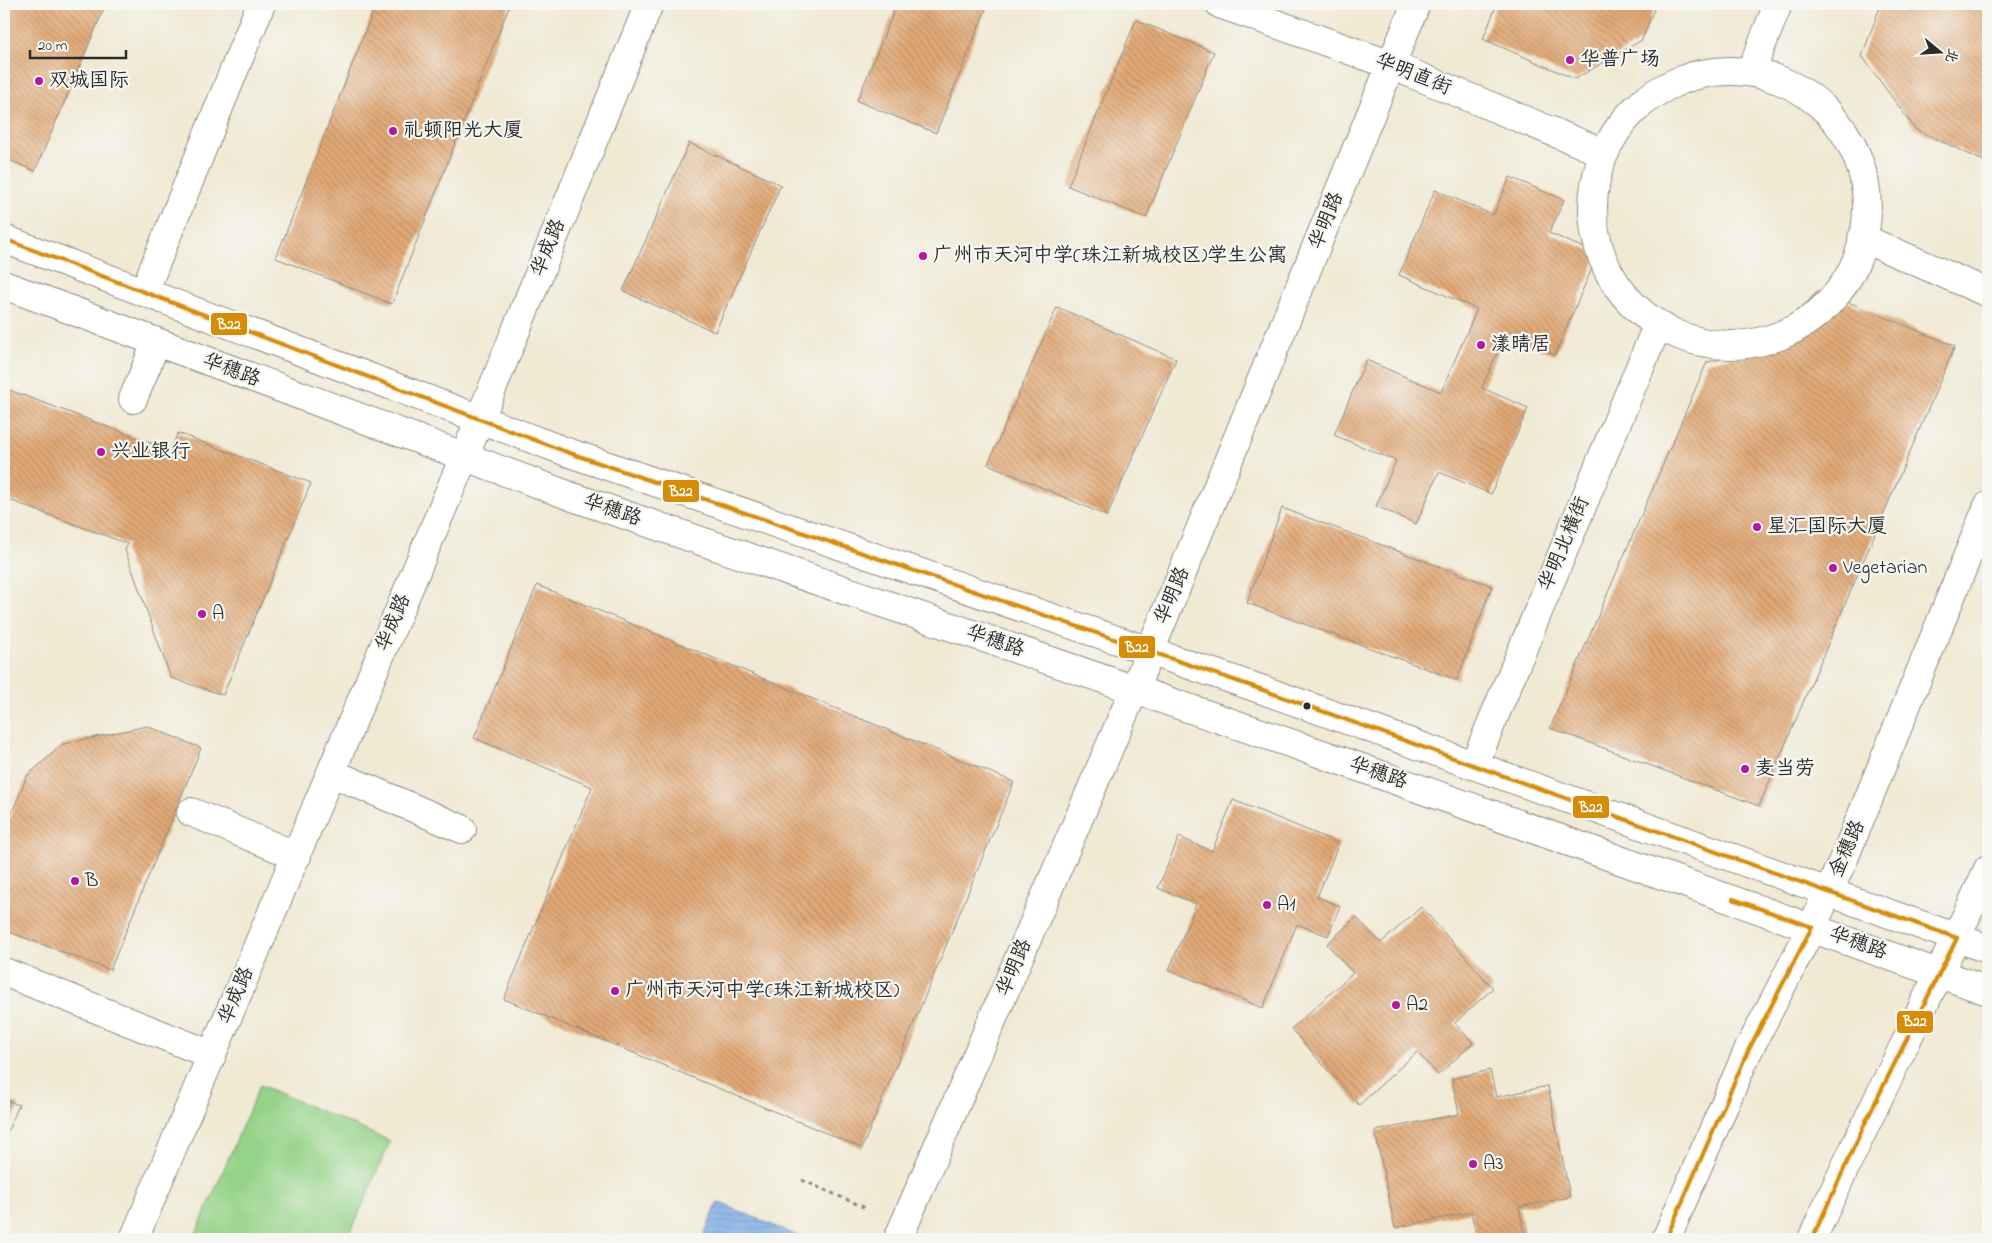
<svg xmlns="http://www.w3.org/2000/svg" width="1992" height="1243" font-family="'Indie Flower','LXGW WenKai TC',sans-serif">
<style>
.green{fill:#95d389;stroke:#607f5a}
.water{fill:url(#water-rules);stroke:#546b88}
.building{fill:url(#building-back-hatch)}
.lines{fill:none;stroke-linecap:round;stroke-linejoin:round}
.minor-casing{stroke:#8e8a7f;stroke-width:30}
.major-casing{stroke:#8e8a7f;stroke-width:30}
.path{stroke:#8e8a7f;stroke-width:3;stroke-dasharray:4 4;stroke-linecap:butt}
.minor{stroke:#fff;stroke-width:28}
.major{stroke:#fff;stroke-width:28}
.bus-1-casing{stroke:#f6f6f2;stroke-width:8}
.bus-1{stroke:#d58d09;stroke-width:4}
.poi-dot{fill:#b5179e;stroke:#f6f6f2;stroke-width:2}
.bus-dot{fill:#2b2b2b;stroke:#f6f6f2;stroke-width:2}
.labels{text-anchor:middle;dominant-baseline:central;stroke-width:4.5;stroke-linejoin:round;paint-order:stroke}
.poi-label{font-size:20px;fill:#2b2b2b;stroke:#f6f6f2;text-anchor:start}
.street-label{font-size:20px;fill:#2b2b2b;stroke:#f6f6f2}
.line-badge{stroke:#f6f6f2;stroke-width:2}
.badge-label{font-size:14px;text-anchor:middle;font-weight:bold;fill:#fff}
</style>
<defs>
<pattern id="water-rules" width="6" height="5" patternUnits="userSpaceOnUse" patternTransform="scale(1.25)"><rect width="6" height="5" fill="#7cabe6"/><path d="M0 2.5h6" fill="none" stroke="#668bbb"/></pattern>
<pattern id="building-back-hatch" width="6" height="6" patternUnits="userSpaceOnUse" patternTransform="scale(1.25)"><rect width="6" height="6" fill="#e2a976"/><path d="M-1 5l2 2M0 0l6 6M5-1l2 2" fill="none" stroke="#b78a61"/></pattern>
</defs>
<rect width="100%" height="100%" fill="#f6f6f2"/>
<filter id="ink" filterUnits="userSpaceOnUse"><feTurbulence type="fractalNoise" baseFrequency=".02" numOctaves="2"/><feDisplacementMap in="SourceGraphic" scale="10" xChannelSelector="R" yChannelSelector="G"/><feConvolveMatrix kernelMatrix="1 2 1 2 8 2 1 2 1" color-interpolation-filters="sRGB"/></filter>
<filter id="wash" filterUnits="userSpaceOnUse"><feTurbulence type="fractalNoise" baseFrequency=".0096" numOctaves="4" result="noise"/><feDisplacementMap in="SourceGraphic" scale="20" xChannelSelector="R" yChannelSelector="G"/><feGaussianBlur stdDeviation="1.12" result="paint"/><feColorMatrix in="noise" values="0 0 0 0 0 0 0 0 0 0 0 0 0 0 0 0 0 1.4 0 .05"/><feComposite in="paint" operator="in"/></filter>
<g filter="url(#wash)">
<rect width="100%" height="100%" fill="#f0e9d3"/>
<polygon class="green" points="260,1085 390,1141 348,1239 203,1239 195,1236"/>
<polygon class="water" points="718,1202 805,1239 702,1239"/>
<g id="blocks">
<g class="building">
<polygon points="4,4 106,4 35,171 4,158"/>
<polygon points="376,4 510,4 392,304 276,258"/>
<polygon points="897,4 988,4 936,133 857,101"/>
<polygon points="1497,4 1656,4 1642,40 1575,79 1483,39"/>
<polygon points="1881,4 1988,4 1988,163 1915,129 1862,56"/>
<polygon points="1136,20 1214,52 1146,218 1068,186"/>
<polygon points="689,143 781,185 715,332 623,291"/>
<polygon points="1510,177 1564,200 1549,233 1598,254 1555,355 1505,334 1482,388 1528,408 1491,494 1439,472 1416,524 1376,506 1396,461 1334,435 1366,360 1441,392 1477,309 1399,275 1435,190 1493,215"/>
<polygon points="1819,290 1955,346 1759,806 1550,728 1707,362 1763,351"/>
<polygon points="1057,307 1176,359 1107,516 988,464"/>
<polygon points="4,388 170,450 178,433 311,483 223,695 171,678 125,550 128,544 4,498"/>
<polygon points="1282,508 1492,586 1457,680 1247,603"/>
<polygon points="537,585 1014,782 862,1148 504,999 592,787 474,738"/>
<polygon points="147,726 201,748 110,970 4,930 4,832 27,776 63,744"/>
<polygon points="1233,800 1339,843 1317,897 1340,906 1328,936 1297,924 1263,1008 1169,970 1196,904 1158,888 1179,837 1212,851"/>
<polygon points="1421,907 1493,988 1455,1023 1473,1043 1438,1075 1417,1052 1359,1105 1291,1029 1353,973 1327,944 1356,917 1381,943"/>
<polygon points="1490,1070 1496,1097 1548,1086 1570,1197 1519,1207 1525,1238 1518,1239 1477,1239 1471,1212 1395,1228 1375,1131 1459,1114 1452,1079"/>
<polygon points="4,1099 19,1105 4,1140"/>
</g>
</g>
</g>
<g filter="url(#ink)">
<use href="#blocks" fill-opacity="0" stroke="#8e8a7f" stroke-width="1"/>
<g class="lines">
<defs>
<g id="minor">
<polyline points="1220,4 1391,65 1604,153"/>
<circle cx="1730" cy="208" r="137"/>
<polyline points="1751,72 1778,4"/>
<polyline points="1862,238 1988,293"/>
<polyline points="4,239 564,451 1263,690 1988,949"/>
<polyline points="4,285 573,497 1322,754 1988,991"/>
<polyline points="144,292 261,4"/>
<polyline points="133,399 156,343"/>
<polyline points="1474,765 1658,324"/>
<polyline points="332,773 462,829"/>
<polyline points="191,812 297,856"/>
<polyline points="4,972 212,1055"/>
<polyline points="134,1239 475,431 649,4"/>
<polyline points="898,1239 1134,690 1416,4"/>
</g>
<g id="major">
<polyline points="1666,1239 1747,1053 1812,927 1845,856 1988,506"/>
<path d="M 1812,1239 C 1868,1114 1932,993 1988,869"/>
</g>
</defs>
<use href="#minor" class="minor-casing"/>
<use href="#major" class="major-casing"/>
<polyline class="path" points="802,1180 866,1208"/>
<use href="#minor" class="minor"/>
<use href="#major" class="major"/>
<defs>
<g id="bus-1">
<polyline points="4,239 564,451 1263,690 1957,938 1866,1121 1812,1239"/>
<polyline points="1666,1239 1747,1053 1812,927 1733,899"/>
</g>
</defs>
<use href="#bus-1" class="bus-1-casing"/>
<use href="#bus-1" class="bus-1"/>
</g>
</g>
<g class="poi-dot">
<circle cx="1570" cy="60" r="5"/>
<circle cx="39" cy="81" r="5"/>
<circle cx="393" cy="131" r="5"/>
<circle cx="923" cy="256" r="5"/>
<circle cx="1481" cy="345" r="5"/>
<circle cx="101" cy="452" r="5"/>
<circle cx="1757" cy="527" r="5"/>
<circle cx="1833" cy="568" r="5"/>
<circle cx="202" cy="614" r="5"/>
<circle cx="1745" cy="769" r="5"/>
<circle cx="75" cy="881" r="5"/>
<circle cx="1267" cy="905" r="5"/>
<circle cx="615" cy="991" r="5"/>
<circle cx="1396" cy="1005" r="5"/>
<circle cx="1473" cy="1164" r="5"/>
</g>
<circle class="bus-dot" cx="1307" cy="706" r="4.5"/>
<g class="labels">
<g class="poi-label">
<text x="1580" y="60">华普广场</text>
<text x="49" y="81">双城国际</text>
<text x="403" y="131">礼顿阳光大厦</text>
<text x="933" y="256">广州市天河中学(珠江新城校区)学生公寓</text>
<text x="1491" y="345">漾晴居</text>
<text x="111" y="452">兴业银行</text>
<text x="1767" y="527">星汇国际大厦</text>
<text x="1843" y="568">Vegetarian</text>
<text x="212" y="614">A</text>
<text x="1755" y="769">麦当劳</text>
<text x="85" y="881">B</text>
<text x="1277" y="905">A1</text>
<text x="625" y="991">广州市天河中学(珠江新城校区)</text>
<text x="1406" y="1005">A2</text>
<text x="1483" y="1164">A3</text>
</g>
<g class="street-label">
<text transform="translate(1413 75) rotate(22)">华明直街</text>
<text transform="translate(1327 221) rotate(-68)">华明路</text>
<text transform="translate(549 248) rotate(-68)">华成路</text>
<text transform="translate(231 371) rotate(21)">华穗路</text>
<text transform="translate(612 511) rotate(19)">华穗路</text>
<text transform="translate(1565 544) rotate(-67)">华明北橫街</text>
<text transform="translate(1173 596) rotate(-67)">华明路</text>
<text transform="translate(394 623) rotate(-67)">华成路</text>
<text transform="translate(995 642) rotate(19)">华穗路</text>
<text transform="translate(1378 774) rotate(19)">华穗路</text>
<text transform="translate(1848 849) rotate(-66)">金穗路</text>
<text transform="translate(1858 944) rotate(20)">华穗路</text>
<text transform="translate(1015 968) rotate(-67)">华明路</text>
<text transform="translate(237 996) rotate(-67)">华成路</text>
</g>
</g>
<g class="line-badge">
<rect x="210" y="312" width="38" height="24" rx="5" fill="#d58d09"/>
<rect x="662" y="479" width="38" height="24" rx="5" fill="#d58d09"/>
<rect x="1118" y="635" width="38" height="24" rx="5" fill="#d58d09"/>
<rect x="1572" y="795" width="38" height="24" rx="5" fill="#d58d09"/>
<rect x="1896" y="1010" width="38" height="24" rx="5" fill="#d58d09"/>
</g>
<g class="badge-label">
<text x="229" y="329">B22</text>
<text x="681" y="496">B22</text>
<text x="1137" y="652">B22</text>
<text x="1591" y="812">B22</text>
<text x="1915" y="1026">B22</text>
</g>
<rect width="1992" height="1243" fill="none" stroke="#f6f6f2" stroke-width="20"/>
<g transform="translate(1940 52) rotate(108)" stroke="#f6f6f2" stroke-width="4" paint-order="stroke">
<path d="M0-4L9 19L0 12L-9 19Z" fill="#2b2b2b"/>
<text y="-8" font-size="14" font-weight="bold" text-anchor="middle" fill="#2b2b2b">北</text>
</g>
<path d="M30 50v8h96v-8" fill="none" stroke="#2b2b2b" stroke-width="2.5"/>
<text x="38" y="50" font-size="15" fill="#2b2b2b" stroke="#f6f6f2" stroke-width="4" paint-order="stroke">20 m</text>
</svg>
